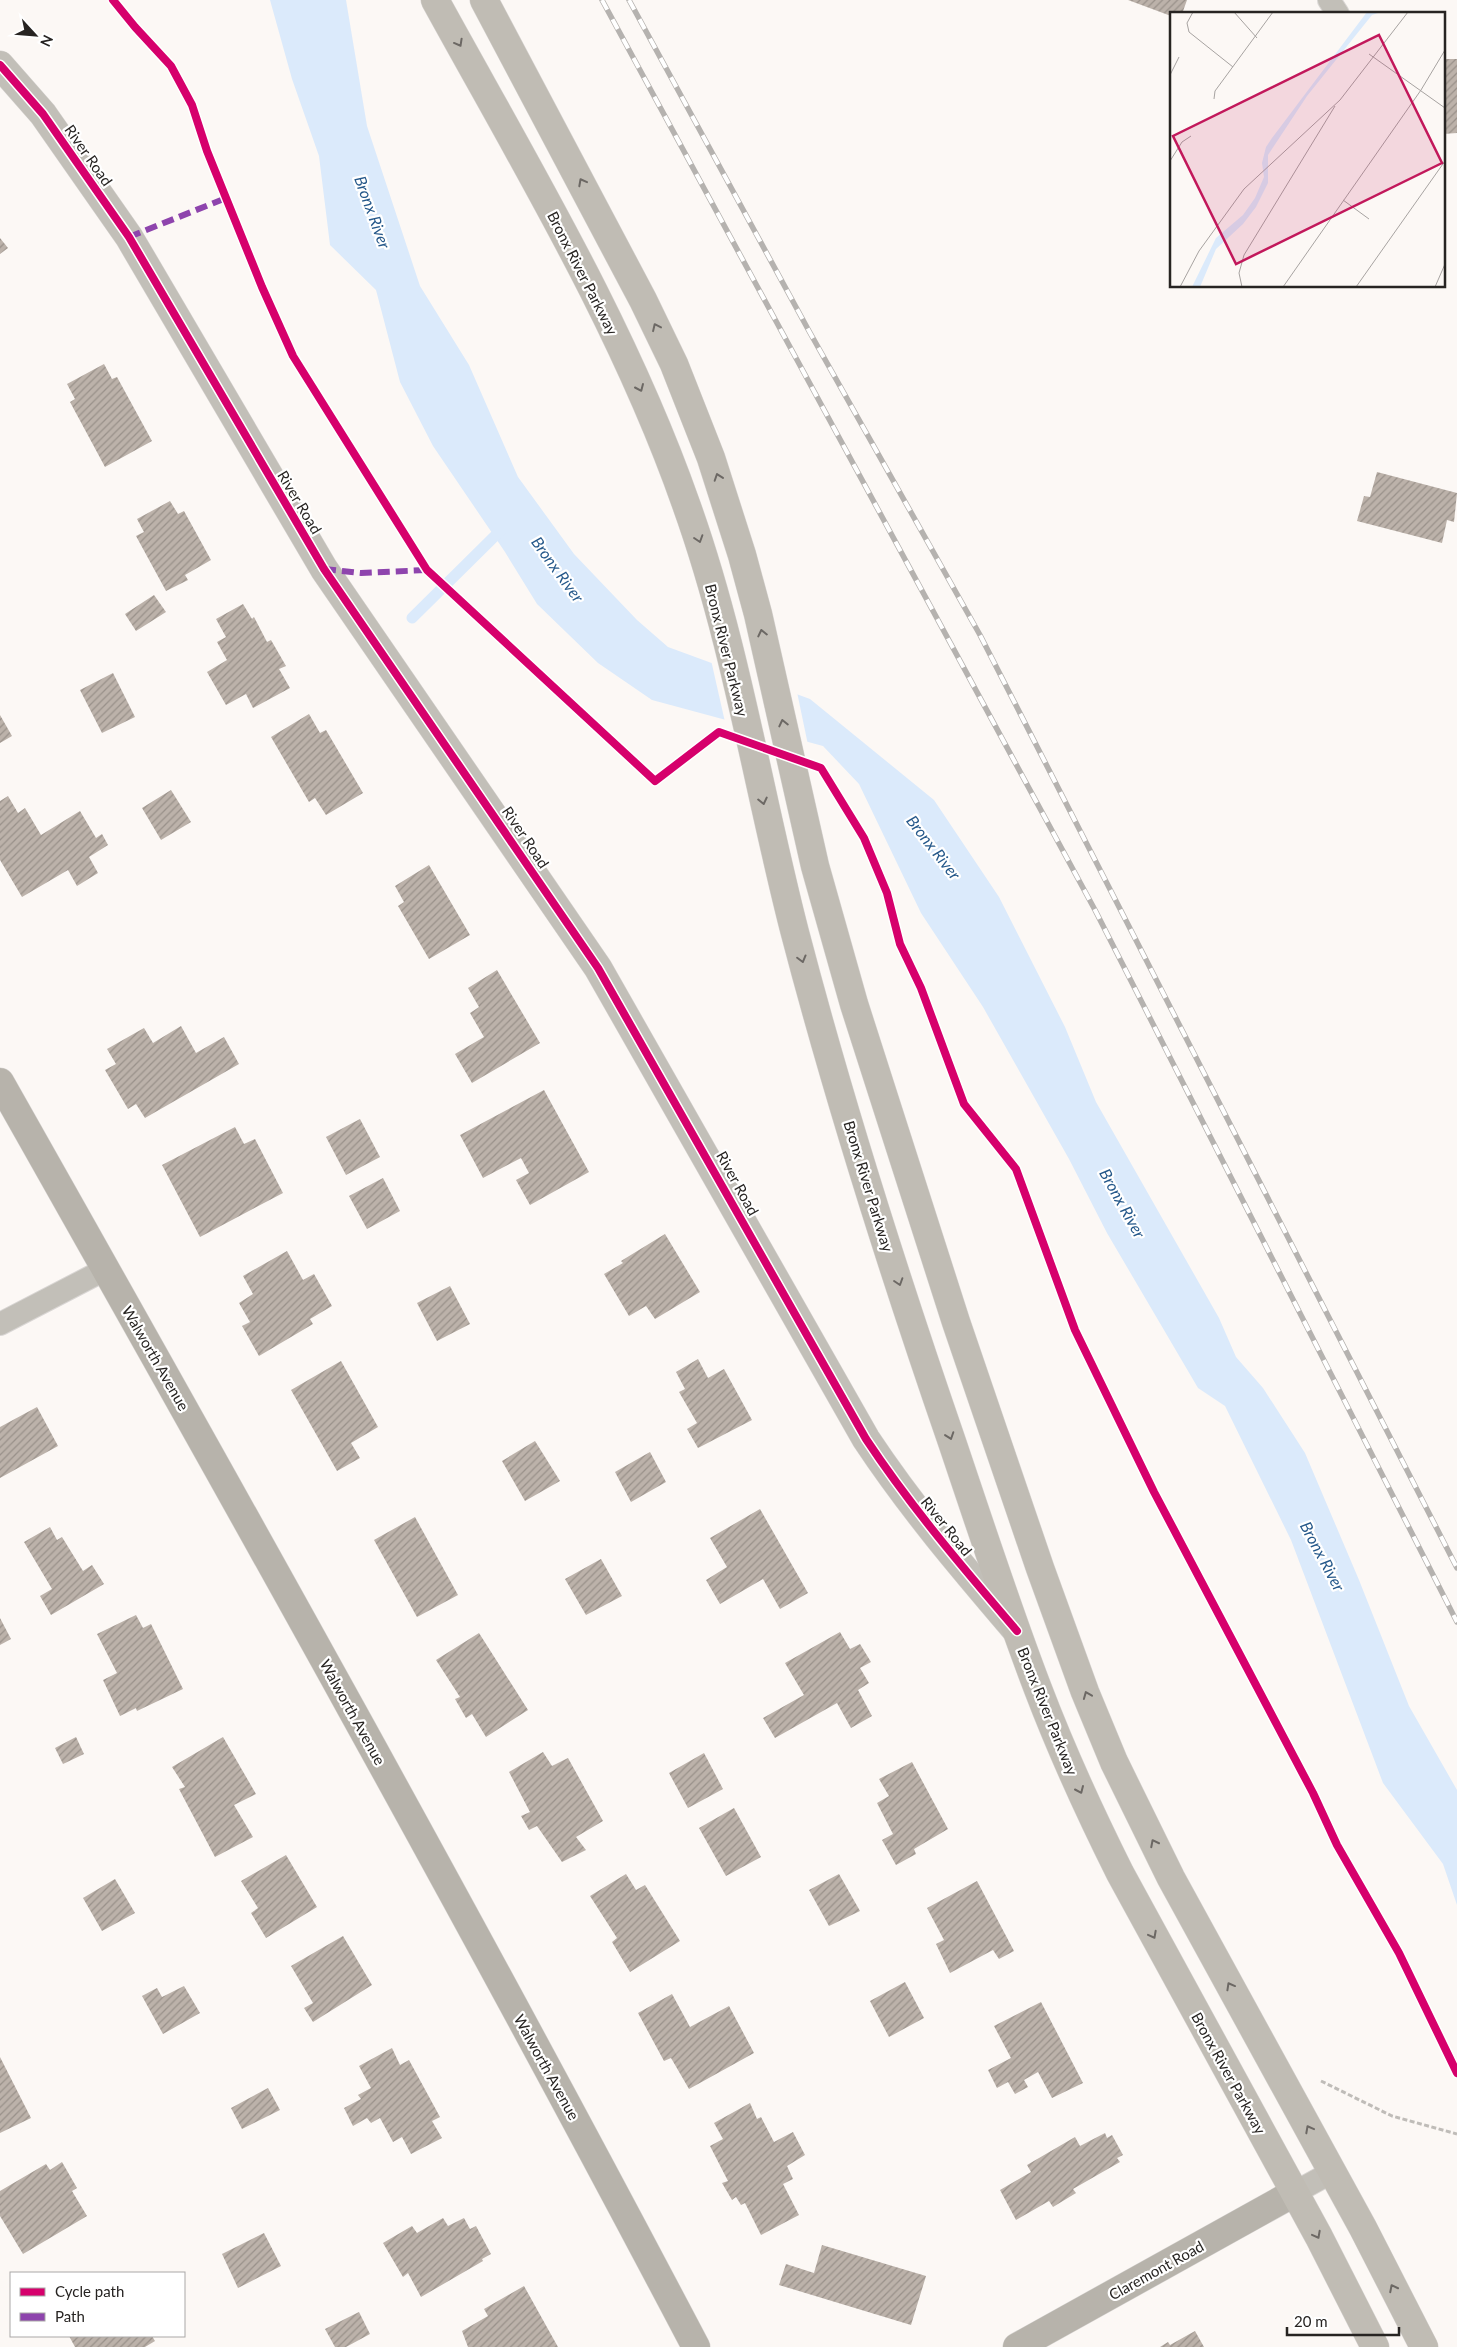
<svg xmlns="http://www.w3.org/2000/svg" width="1457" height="2347" font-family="Lato,sans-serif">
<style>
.water{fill:#dbeafb}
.pier{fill:#fcf8f5}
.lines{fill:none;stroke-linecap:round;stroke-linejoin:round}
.stream{stroke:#dbeafb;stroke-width:11}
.building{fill:url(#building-hatch)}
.lane-casing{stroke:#d9d6d4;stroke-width:24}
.street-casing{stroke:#d9d6d4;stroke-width:29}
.secondary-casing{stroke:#d9d6d4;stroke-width:29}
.highway-casing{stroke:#d9d6d4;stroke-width:29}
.path{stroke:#bfbcb8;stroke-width:3;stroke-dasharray:5 2.5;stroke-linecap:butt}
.lane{stroke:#c2bfb8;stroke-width:22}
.street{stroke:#c2bfb8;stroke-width:28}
.secondary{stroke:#b7b3ab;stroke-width:28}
.highway{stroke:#c0bcb4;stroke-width:28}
.rail-casing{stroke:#b5b2af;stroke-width:5.5}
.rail{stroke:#fff;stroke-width:4;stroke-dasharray:11;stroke-linecap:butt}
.quiet{stroke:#8e44ad;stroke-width:6;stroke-dasharray:12 6;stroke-linecap:butt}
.cycleway-casing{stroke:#fff;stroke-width:11}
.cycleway{stroke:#d6006c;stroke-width:8}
.oneway{stroke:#6c6864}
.labels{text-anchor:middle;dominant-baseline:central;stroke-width:4.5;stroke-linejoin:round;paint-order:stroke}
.street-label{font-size:15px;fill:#272422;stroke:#fff}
.water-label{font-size:16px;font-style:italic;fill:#25588a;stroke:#fff}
.inset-road{fill:none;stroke:#a7a3a1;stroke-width:1}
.view{fill:#c2185b;fill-opacity:0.15;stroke:#c2185b;stroke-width:2.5}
.inset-edge{fill:none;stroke:#272422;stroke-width:2.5}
</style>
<defs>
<pattern id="building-hatch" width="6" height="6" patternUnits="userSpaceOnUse" patternTransform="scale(1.25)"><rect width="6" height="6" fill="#bcb2aa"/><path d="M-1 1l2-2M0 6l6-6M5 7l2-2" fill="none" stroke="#99918a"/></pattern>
</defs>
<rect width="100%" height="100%" fill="#fcf8f5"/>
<polygon class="water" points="270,0 346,0 367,126 420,286 469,365 518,477 574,554 637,620 668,647 810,699 934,800 999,897 1065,1027 1096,1102 1219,1318 1236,1357 1263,1388 1305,1453 1359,1580 1409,1706 1457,1790 1457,1905 1443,1864 1383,1783 1291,1540 1225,1406 1198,1388 1107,1233 1069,1159 983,1007 921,913 859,784 823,746 652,700 598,663 537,604 505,552 433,446 400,382 376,290 330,245 319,156 292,79"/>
<polygon class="pier" points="711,660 797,692 808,745 725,722"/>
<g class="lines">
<polyline class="stream" points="412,618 505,526"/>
</g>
<g class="building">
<polygon points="1128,0 1187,0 1182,14 1171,14 1171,16"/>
<polygon points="1443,59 1457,59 1457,133 1443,134"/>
<polygon points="0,238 8,248 0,254"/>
<polygon points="104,364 112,379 117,377 152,441 105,467 70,402 75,399 67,384"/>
<polygon points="1377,472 1457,493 1454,522 1447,520 1442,543 1357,521 1364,496 1370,497"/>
<polygon points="170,501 178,514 184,511 211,560 185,575 188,580 166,591 136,536 144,532 137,519"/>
<polygon points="154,595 166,612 136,631 125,614"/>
<polygon points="243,604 252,619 254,617 267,642 271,640 286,666 279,669 290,688 253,708 246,694 226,705 207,672 227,660 217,642 226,637 216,619"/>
<polygon points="113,673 135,717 102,733 80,690"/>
<polygon points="309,714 320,733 326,730 363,793 326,815 315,798 309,802 271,737"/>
<polygon points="0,715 12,736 0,743"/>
<polygon points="171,790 191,822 161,840 142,808"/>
<polygon points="8,796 18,813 25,808 41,835 80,811 96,838 102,834 108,845 89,857 98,873 77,886 68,870 22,897 0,860 0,801"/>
<polygon points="429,865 470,935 429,959 398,906 404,902 395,886"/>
<polygon points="497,970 540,1043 472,1083 455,1054 484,1037 470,1013 479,1007 468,988"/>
<polygon points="181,1026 196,1053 224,1037 239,1064 145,1118 136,1104 128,1109 105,1070 116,1064 107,1049 144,1028 153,1043"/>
<polygon points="544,1090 589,1172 530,1205 516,1180 529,1173 521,1158 483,1178 460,1135"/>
<polygon points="360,1119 380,1157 346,1175 326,1137"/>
<polygon points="235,1127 244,1144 255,1139 283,1193 200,1237 162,1165"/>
<polygon points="383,1178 400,1211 367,1229 349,1196"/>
<polygon points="665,1234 700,1292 655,1319 646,1306 629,1316 604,1274 623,1263 621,1261"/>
<polygon points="287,1251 303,1280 314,1274 332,1306 310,1319 313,1324 259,1356 242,1326 250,1322 239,1303 253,1294 243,1276"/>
<polygon points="450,1286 470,1324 437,1341 417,1303"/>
<polygon points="698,1359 708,1378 724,1369 752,1420 698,1448 687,1429 697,1423 679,1392 685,1389 676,1372"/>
<polygon points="341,1361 378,1427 351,1443 360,1458 337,1471 291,1390"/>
<polygon points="37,1407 58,1446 0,1478 0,1427"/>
<polygon points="535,1441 560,1481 525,1501 502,1461"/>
<polygon points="650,1452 666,1482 631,1502 615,1472"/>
<polygon points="760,1509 808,1593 780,1609 763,1579 720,1604 706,1580 727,1567 710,1538"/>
<polygon points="415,1517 458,1595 417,1617 374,1540"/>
<polygon points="50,1527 57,1540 62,1537 83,1571 92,1565 104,1584 51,1615 40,1596 52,1589 24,1542"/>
<polygon points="601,1559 622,1596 586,1615 565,1579"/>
<polygon points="136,1615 143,1628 151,1624 183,1689 137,1711 136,1708 120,1716 103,1680 117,1673 97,1634"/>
<polygon points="0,1618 11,1639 0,1645"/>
<polygon points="840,1632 850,1649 860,1644 871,1662 860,1668 869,1683 858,1690 872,1716 851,1728 837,1703 775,1738 763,1718 804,1695 785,1663"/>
<polygon points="479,1633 528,1710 486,1737 472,1714 466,1718 455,1699 460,1697 436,1660"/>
<polygon points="76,1737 84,1754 63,1764 55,1748"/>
<polygon points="223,1737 256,1794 234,1805 253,1837 215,1857 179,1789 185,1787 172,1767"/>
<polygon points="543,1752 552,1766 568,1758 603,1821 576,1837 586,1850 562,1862 537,1826 529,1830 521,1816 530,1812 509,1772"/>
<polygon points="704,1753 723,1789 688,1808 669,1773"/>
<polygon points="912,1762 948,1829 914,1849 916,1854 896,1865 882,1840 893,1834 877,1803 889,1796 879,1779"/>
<polygon points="734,1808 761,1857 726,1876 699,1828"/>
<polygon points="286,1855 317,1907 266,1938 251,1913 258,1908 241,1881"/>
<polygon points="626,1874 636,1890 645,1885 680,1941 630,1972 612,1942 617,1938 590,1896"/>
<polygon points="839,1874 860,1911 829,1926 809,1890"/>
<polygon points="115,1879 135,1913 102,1931 83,1898"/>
<polygon points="977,1881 1014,1951 999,1959 993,1950 950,1973 936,1944 944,1940 927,1908"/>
<polygon points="343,1936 372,1985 313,2022 304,2008 313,2003 291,1966"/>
<polygon points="905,1982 924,2018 889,2037 870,2001"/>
<polygon points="184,1986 200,2013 163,2034 142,1996 157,1988 162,1997"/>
<polygon points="672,1994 690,2027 729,2006 754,2053 689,2089 671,2058 664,2061 638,2013"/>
<polygon points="1041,2002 1083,2083 1052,2098 1038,2072 1024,2080 1028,2087 1015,2094 1008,2082 997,2088 988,2070 1011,2058 994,2026"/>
<polygon points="392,2048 400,2065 409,2060 440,2117 432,2121 442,2138 411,2154 402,2137 393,2142 380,2118 371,2123 367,2118 353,2126 344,2108 361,2099 358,2095 371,2088 359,2066"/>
<polygon points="0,2057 31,2118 0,2133"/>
<polygon points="268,2088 280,2110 242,2129 231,2108"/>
<polygon points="750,2103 757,2119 761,2117 774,2142 793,2132 805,2155 787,2166 793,2179 783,2184 799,2215 761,2235 745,2203 741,2205 736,2197 732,2200 722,2183 728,2181 710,2146 723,2139 714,2123"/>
<polygon points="1105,2133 1107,2138 1112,2135 1123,2155 1117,2158 1120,2162 1073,2189 1076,2193 1053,2207 1049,2201 1016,2220 1000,2190 1031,2172 1027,2165 1075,2137 1080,2146"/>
<polygon points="62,2162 77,2188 72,2191 87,2216 23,2254 0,2216 0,2191 46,2164 50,2170"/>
<polygon points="443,2218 448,2226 464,2218 470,2229 476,2226 491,2254 482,2259 483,2261 421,2297 408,2273 403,2277 383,2243 412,2226 417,2233"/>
<polygon points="264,2233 281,2266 238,2288 222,2254"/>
<polygon points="822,2245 926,2276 911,2325 779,2285 786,2264 814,2273"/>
<polygon points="524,2286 558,2347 468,2347 462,2331 488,2316 484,2309"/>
<polygon points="359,2312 370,2334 346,2347 335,2347 325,2329"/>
<polygon points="1195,2331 1204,2347 1160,2347 1168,2342 1170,2345"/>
<polygon points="69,2336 152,2336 155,2341 145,2347 75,2347"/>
</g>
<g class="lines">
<defs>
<g id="lane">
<polyline points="1329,0 1338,14"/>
<polyline points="0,1324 106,1269"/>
<polyline points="1294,2193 1332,2172"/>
</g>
<path id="street" d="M 0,65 L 43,114 L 129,237 L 324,569 L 598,968 L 866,1439 C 911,1507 963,1568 1015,1629"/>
<g id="secondary">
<path d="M 0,1082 C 237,1501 472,1921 696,2347"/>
<polyline points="1017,2347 1294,2193"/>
</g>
<g id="highway">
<path d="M 435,0 C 525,164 624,327 686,504 C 736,643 758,790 795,933 C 840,1105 894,1274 952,1442 C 980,1525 1007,1608 1038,1689 C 1062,1752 1090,1813 1120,1873 L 1319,2237 L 1375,2347"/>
<polyline points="484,0 643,300 674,364 711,458 742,555 758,614 815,866 854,1004 956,1322 1040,1568 1085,1692 1114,1762 1171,1878 1363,2228 1424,2347"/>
</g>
</defs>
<use href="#lane" class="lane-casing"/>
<use href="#street" class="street-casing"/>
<use href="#secondary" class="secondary-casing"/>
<use href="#highway" class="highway-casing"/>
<polyline class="path" points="1321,2081 1392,2116 1457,2134"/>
<use href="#lane" class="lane"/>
<use href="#street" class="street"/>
<use href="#secondary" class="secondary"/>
<use href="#highway" class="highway"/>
<defs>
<g id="rail">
<polyline points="602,0 1095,910 1457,1622"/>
<polyline points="629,0 809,331 980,635 1457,1568"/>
</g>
</defs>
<use href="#rail" class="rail-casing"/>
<use href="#rail" class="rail"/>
<g class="quiet">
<polyline points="129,237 226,198"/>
<polyline points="324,569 361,573 427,570"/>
</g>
<defs>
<g id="cycleway">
<polyline points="113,0 135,27 171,66 192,105 207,151 226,198 262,287 293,356 427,570 655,781 719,732 821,768 864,838 887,893 900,944 921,988 964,1104 1016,1169 1075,1330 1154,1492 1313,1793 1337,1845 1399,1953 1457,2073"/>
<path d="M 0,65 L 43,114 L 129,237 L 324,569 L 598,968 L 866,1439 C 911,1507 964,1569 1017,1631"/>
</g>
</defs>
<use href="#cycleway" class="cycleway-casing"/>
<use href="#cycleway" class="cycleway"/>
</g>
<defs><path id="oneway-chevron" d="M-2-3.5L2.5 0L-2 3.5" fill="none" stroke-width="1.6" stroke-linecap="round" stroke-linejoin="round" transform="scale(1.25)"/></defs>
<g class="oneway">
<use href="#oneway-chevron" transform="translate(459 43) rotate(61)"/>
<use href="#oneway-chevron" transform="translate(582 182) rotate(-118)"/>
<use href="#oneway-chevron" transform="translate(656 327) rotate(-115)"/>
<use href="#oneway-chevron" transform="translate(640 388) rotate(66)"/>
<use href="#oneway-chevron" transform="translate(718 477) rotate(-109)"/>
<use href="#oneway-chevron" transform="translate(699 539) rotate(72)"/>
<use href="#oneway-chevron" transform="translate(762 633) rotate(-103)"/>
<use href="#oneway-chevron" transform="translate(783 723) rotate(-103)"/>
<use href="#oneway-chevron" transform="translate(763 801) rotate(77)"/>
<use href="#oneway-chevron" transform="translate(802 959) rotate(75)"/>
<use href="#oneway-chevron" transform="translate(899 1282) rotate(72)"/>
<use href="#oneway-chevron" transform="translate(950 1436) rotate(71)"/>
<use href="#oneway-chevron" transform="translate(1087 1695) rotate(-112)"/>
<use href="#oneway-chevron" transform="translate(1080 1790) rotate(66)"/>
<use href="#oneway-chevron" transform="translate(1154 1843) rotate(-117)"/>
<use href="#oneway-chevron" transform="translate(1153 1935) rotate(62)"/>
<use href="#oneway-chevron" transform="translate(1230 1986) rotate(-119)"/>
<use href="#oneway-chevron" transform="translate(1309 2129) rotate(-118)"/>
<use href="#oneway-chevron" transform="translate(1317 2235) rotate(62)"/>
<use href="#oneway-chevron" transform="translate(1393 2288) rotate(-117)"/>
</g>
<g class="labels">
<g class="street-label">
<text transform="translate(89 155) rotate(55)">River Road</text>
<text transform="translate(583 273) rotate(63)">Bronx River Parkway</text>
<text transform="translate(300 502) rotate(59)">River Road</text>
<text transform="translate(727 650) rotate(76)">Bronx River Parkway</text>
<text transform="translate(526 837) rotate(56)">River Road</text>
<text transform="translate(738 1183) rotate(61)">River Road</text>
<text transform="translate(869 1186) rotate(73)">Bronx River Parkway</text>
<text transform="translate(156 1358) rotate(60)">Walworth Avenue</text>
<text transform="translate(947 1526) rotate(51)">River Road</text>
<text transform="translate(1048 1711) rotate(68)">Bronx River Parkway</text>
<text transform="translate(353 1712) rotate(61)">Walworth Avenue</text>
<text transform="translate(547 2067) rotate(61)">Walworth Avenue</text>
<text transform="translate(1229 2073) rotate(61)">Bronx River Parkway</text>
<text transform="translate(1156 2270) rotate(-29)">Claremont Road</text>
</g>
<g class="water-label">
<text transform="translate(373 212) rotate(70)">Bronx River</text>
<text transform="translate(558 569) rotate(54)">Bronx River</text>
<text transform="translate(934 847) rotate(52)">Bronx River</text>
<text transform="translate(1123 1203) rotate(61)">Bronx River</text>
<text transform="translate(1323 1556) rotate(62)">Bronx River</text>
</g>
</g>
<g transform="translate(1170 12)">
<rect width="275" height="275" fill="#fcf8f5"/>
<path d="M 197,0 L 211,0 L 202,3 L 137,84 L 98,143 L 98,171 L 86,195 L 73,212 L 46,237 L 30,275 L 22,275 L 46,226 L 73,203 L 85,186 L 94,165 L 92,151 L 96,135 L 102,126 Z" fill="#dbeafb"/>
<path class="inset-road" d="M 23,0 L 17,11 L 19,20 L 63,55M 64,0 L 87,26M 199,42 L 275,96M 0,63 L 9,45M 44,87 L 45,79 L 103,0M 0,149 L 12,130 L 21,124M 173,188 L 199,207M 10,275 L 29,239 L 74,177 L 170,88 L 238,0M 72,275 L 69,261 L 74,243 L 165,94M 113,275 L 251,78 L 275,38M 186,275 L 275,149M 265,275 L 275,252"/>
<path class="view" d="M 209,23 L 272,151 L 66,252 L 3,124 Z"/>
<rect width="275" height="275" class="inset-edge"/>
</g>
<rect x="10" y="2272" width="175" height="65" fill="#ffffff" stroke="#a9a7a7"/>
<rect x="20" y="2288" width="25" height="8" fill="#d6006c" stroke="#a9a7a7"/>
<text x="55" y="2297" font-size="15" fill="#272422">Cycle path</text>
<rect x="20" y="2313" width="25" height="8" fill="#8e44ad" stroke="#a9a7a7"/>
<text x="55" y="2322" font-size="15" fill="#272422">Path</text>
<g transform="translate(35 35) rotate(116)" stroke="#ffffff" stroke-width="4" paint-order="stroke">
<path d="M0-4L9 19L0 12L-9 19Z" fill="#272422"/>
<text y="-8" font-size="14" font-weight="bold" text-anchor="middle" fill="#272422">N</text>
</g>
<path d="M1287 2327v8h112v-8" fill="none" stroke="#272422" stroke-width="2.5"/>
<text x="1294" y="2327" font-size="15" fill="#272422" stroke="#ffffff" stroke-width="4" paint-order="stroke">20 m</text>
</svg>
